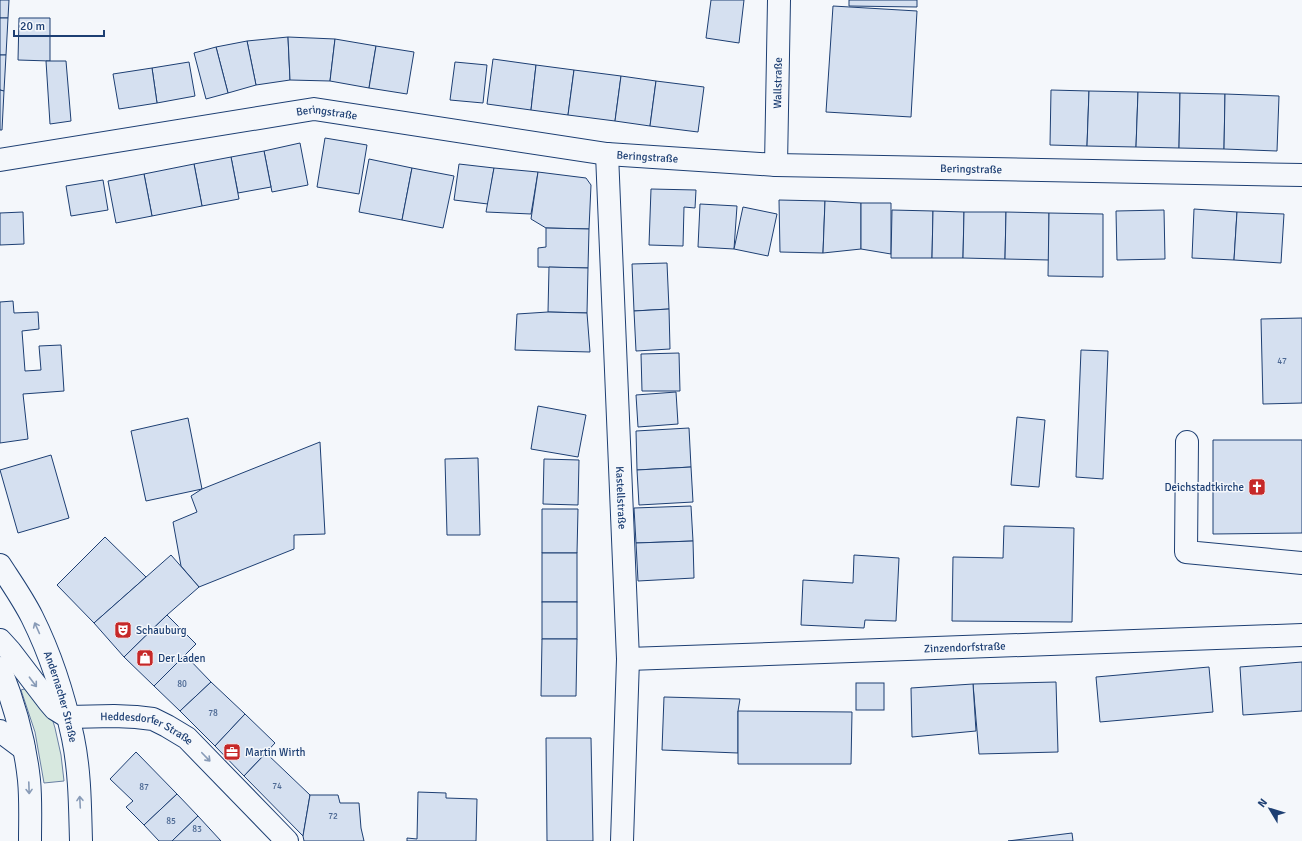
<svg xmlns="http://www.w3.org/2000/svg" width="1302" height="841" font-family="Signika,sans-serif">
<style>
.green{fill:#d7e8df;stroke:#687fa3}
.building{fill:#d5e0f0;stroke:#1d3f73}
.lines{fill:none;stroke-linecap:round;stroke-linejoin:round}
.minor-casing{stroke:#1d3f73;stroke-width:24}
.minor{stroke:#f4f7fb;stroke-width:22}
.oneway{stroke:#889bb7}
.labels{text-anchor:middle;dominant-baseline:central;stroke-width:3;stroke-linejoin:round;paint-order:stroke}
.number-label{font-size:9px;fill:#4b6792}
.street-label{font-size:11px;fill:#1d3f73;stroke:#f4f7fb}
.poi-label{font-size:11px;fill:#1d3f73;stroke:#f4f7fb;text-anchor:start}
</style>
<rect width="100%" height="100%" fill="#f4f7fb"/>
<polygon class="green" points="27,688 49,708 55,728 61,755 64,781 44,783 35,732 21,690"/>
<g class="building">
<polygon points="0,0 9,0 8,18 0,18"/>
<polygon points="711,0 744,0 739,43 706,38"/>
<polygon points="849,0 917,0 917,7 849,6"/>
<polygon points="833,6 917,11 911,117 826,112"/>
<polygon points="0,18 8,18 6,55 0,55"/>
<polygon points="19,18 50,18 50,61 18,60"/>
<polygon points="288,37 290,80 256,85 247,41"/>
<polygon points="288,37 335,39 330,81 290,80"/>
<polygon points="335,39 376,46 369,88 330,81"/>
<polygon points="247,41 256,85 228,93 216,47"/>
<polygon points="376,46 414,52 407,94 369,88"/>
<polygon points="216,47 228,93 206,99 194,53"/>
<polygon points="0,55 6,55 4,91 0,90"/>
<polygon points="493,59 536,65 531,110 487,104"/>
<polygon points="46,61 66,61 71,121 50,124"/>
<polygon points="189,62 195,96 157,103 152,68"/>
<polygon points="455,62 487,65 483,103 450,100"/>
<polygon points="536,65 574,70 568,115 531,110"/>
<polygon points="152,68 157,103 119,109 113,74"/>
<polygon points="574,70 621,76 615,121 568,115"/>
<polygon points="621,76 656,81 650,126 615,121"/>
<polygon points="656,81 704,87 698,132 650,126"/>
<polygon points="0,90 4,91 2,130 0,130"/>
<polygon points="1051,90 1089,91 1087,146 1050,145"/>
<polygon points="1089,91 1138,92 1136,147 1087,146"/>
<polygon points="1138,92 1180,93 1179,148 1136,147"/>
<polygon points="1180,93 1225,94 1224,149 1179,148"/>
<polygon points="1225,94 1279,96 1277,151 1224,149"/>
<polygon points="325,138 367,145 359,194 317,187"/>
<polygon points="300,143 308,185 272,192 264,151"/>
<polygon points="264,151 271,187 238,193 231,157"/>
<polygon points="231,157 239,199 202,206 194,164"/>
<polygon points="369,159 412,168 402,220 359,212"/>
<polygon points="194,164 202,206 152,216 144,174"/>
<polygon points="459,164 494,168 488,204 454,200"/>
<polygon points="412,168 454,176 443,228 402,220"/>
<polygon points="494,168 538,172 531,214 486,212"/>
<polygon points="538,172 586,178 591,185 589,229 546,228 531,219"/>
<polygon points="144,174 152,216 116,223 108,181"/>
<polygon points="103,180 108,210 71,216 66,186"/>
<polygon points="651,189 696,190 695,208 684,207 683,246 649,245"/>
<polygon points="779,200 825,201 823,253 780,252"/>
<polygon points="825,201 861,203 861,249 823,253"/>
<polygon points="861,203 891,203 891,254 861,249"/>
<polygon points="700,204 737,206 734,249 698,247"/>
<polygon points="743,207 777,214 768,256 734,249"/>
<polygon points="1194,209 1237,212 1234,260 1192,258"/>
<polygon points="892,210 933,211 932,258 891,258"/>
<polygon points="1164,210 1165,259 1117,260 1116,211"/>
<polygon points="933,211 964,212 963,258 932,258"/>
<polygon points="23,212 24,244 0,245 0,213"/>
<polygon points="964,212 1006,212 1005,259 963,258"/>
<polygon points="1006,212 1049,213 1049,260 1005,259"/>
<polygon points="1237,212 1284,214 1281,263 1234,260"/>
<polygon points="1049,213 1103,214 1103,277 1048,276"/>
<polygon points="546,228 589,229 588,268 538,267 538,248 546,247"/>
<polygon points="667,263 669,309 634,311 632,264"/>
<polygon points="549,267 588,268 587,313 548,312"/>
<polygon points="13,301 14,313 38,312 39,329 22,331 25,371 41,370 39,346 61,345 64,391 23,394 28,439 0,443 0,302"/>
<polygon points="669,309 670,349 636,351 634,311"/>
<polygon points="548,312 587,313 590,352 515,350 517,314"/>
<polygon points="1302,318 1302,403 1263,404 1261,319"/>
<polygon points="1081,350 1108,351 1103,479 1076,477"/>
<polygon points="679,353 680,391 642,391 641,354"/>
<polygon points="676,392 678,424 638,427 636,395"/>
<polygon points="538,406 586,415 578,457 531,449"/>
<polygon points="1017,417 1045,420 1039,487 1011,485"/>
<polygon points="188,418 202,489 146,501 131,431"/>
<polygon points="689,428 691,467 637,470 636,431"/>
<polygon points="1213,440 1302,440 1302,533 1213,534"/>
<polygon points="320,442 325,534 294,535 294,549 199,587 181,566 173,522 197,512 191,496 202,489"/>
<polygon points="51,455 69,518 18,533 0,470"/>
<polygon points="478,458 480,535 447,535 445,459"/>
<polygon points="544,459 579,460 578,505 543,504"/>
<polygon points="691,467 693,502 639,505 637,470"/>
<polygon points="691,506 693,541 636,543 634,508"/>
<polygon points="542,509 578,509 577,553 542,553"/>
<polygon points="1004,526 1074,528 1072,622 952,621 953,557 1003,558"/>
<polygon points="105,537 146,577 94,623 57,585"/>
<polygon points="693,541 694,578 638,581 636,543"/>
<rect x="542" y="553" width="35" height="49"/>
<polygon points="171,555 199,587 167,615 124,657 94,623"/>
<polygon points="854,555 899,558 896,621 865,620 864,628 801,625 803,580 853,583"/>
<rect x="542" y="602" width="35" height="37"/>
<polygon points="167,615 196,644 154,686 124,657"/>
<polygon points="542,639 577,639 576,696 541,696"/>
<polygon points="185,655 211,682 180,711 154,686"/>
<polygon points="1302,662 1302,711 1243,715 1240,667"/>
<polygon points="1209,667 1213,712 1100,722 1096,677"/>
<polygon points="211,682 245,714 215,746 180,711"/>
<polygon points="1056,682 1058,752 979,754 973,684"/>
<rect x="856" y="683" width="28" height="27"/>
<polygon points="973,684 976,731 912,737 911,688"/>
<polygon points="664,697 740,699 738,711 738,753 662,750"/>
<polygon points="738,711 852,712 851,764 738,764"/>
<polygon points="245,714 275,743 244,776 215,746"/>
<polygon points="546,738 591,738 593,841 547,841"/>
<polygon points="136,752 177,794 144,825 126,807 133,801 110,779"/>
<polygon points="266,753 310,795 303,836 244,776"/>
<polygon points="418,792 446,793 446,798 477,799 476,841 407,841 407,838 417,839"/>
<polygon points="177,794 198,816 172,841 159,841 144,825"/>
<polygon points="310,795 338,795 340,803 359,803 361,828 364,841 304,841 303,836"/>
<polygon points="198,816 221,841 172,841"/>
<polygon points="1072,833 1073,841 1008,841"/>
</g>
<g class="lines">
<defs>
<g id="minor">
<path id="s1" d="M 607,154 L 628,659 L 622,841"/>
<path id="s2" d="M 0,160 L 314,109 L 607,154 L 776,165 L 1302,175"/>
<path id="s3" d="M 776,165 L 779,0"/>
<polyline points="1187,442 1186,552 1302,563"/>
<path id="s4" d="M 0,565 C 11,582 23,599 32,617 C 51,655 64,696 73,738 C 80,772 80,807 81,841"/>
<path id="s5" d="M 0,640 L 10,651 L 49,702 L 55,709 L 68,717 L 114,716 L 136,717 L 153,719 L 167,726 L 187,738 L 287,841"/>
<path id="s6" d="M 628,659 L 1302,635"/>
<path d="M 0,668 C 14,703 25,742 29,780 C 31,800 30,821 30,841"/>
<polyline points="0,731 24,749"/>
</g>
</defs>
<use href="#minor" class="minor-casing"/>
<use href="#minor" class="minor"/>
</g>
<defs><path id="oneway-shaft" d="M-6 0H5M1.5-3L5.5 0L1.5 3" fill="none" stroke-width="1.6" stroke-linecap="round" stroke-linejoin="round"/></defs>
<g class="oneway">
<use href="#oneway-shaft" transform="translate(37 628) rotate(-114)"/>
<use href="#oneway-shaft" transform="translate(33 682) rotate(53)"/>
<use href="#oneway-shaft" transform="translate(206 757) rotate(46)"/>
<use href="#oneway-shaft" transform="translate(29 788) rotate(88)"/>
<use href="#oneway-shaft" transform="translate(80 802) rotate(-93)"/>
</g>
<defs>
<symbol id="church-square" viewBox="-11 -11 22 22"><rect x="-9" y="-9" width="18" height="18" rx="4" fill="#c62828" stroke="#f4f7fb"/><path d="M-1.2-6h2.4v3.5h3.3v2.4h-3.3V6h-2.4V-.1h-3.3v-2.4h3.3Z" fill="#fff"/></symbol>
<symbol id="theatre-square" viewBox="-11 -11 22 22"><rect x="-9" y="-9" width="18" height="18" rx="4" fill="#c62828" stroke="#f4f7fb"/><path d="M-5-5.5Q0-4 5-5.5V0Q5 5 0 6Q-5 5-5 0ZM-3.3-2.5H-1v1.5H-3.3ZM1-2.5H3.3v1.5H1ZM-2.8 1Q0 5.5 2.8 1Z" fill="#fff"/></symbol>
<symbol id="shop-square" viewBox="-11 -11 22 22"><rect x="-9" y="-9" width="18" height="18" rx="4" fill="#c62828" stroke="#f4f7fb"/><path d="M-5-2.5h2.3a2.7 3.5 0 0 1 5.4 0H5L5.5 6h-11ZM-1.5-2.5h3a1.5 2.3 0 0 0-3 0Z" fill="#fff"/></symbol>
<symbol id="office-square" viewBox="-11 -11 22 22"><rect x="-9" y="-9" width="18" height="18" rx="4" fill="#c62828" stroke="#f4f7fb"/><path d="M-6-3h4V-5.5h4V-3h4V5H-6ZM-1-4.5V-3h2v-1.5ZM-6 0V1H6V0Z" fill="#fff"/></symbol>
</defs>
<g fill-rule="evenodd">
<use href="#church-square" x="1247" y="477" width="20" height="20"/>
<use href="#theatre-square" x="113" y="620" width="20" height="20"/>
<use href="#shop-square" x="135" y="648" width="20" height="20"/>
<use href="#office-square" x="222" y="742" width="20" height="20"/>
</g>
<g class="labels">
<g class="number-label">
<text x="1282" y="361">47</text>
<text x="182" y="684">80</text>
<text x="213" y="713">78</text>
<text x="277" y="786">74</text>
<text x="144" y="787">87</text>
<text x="333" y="816">72</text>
<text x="171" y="821">85</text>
<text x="197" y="829">83</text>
</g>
<g class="street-label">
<text stroke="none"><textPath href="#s3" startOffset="82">Wallstraße</textPath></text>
<text stroke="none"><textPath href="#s2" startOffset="331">Beringstraße</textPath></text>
<text stroke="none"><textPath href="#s2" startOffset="655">Beringstraße</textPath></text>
<text stroke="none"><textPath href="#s2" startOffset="979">Beringstraße</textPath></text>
<text stroke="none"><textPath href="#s1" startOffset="344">Kastellstraße</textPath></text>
<text stroke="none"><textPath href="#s6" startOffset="337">Zinzendorfstraße</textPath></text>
<text stroke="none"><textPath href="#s4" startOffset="146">Andernacher Straße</textPath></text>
<text stroke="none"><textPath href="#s5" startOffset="185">Heddesdorfer Straße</textPath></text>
</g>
<g class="poi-label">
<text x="1244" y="487" text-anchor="end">Deichstadtkirche</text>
<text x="136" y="630">Schauburg</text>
<text x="158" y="658">Der Laden</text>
<text x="245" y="752">Martin Wirth</text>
</g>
</g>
<g transform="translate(1270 809) rotate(308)" stroke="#f4f7fb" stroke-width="3" paint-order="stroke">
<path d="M0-3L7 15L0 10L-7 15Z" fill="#1d3f73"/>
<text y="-6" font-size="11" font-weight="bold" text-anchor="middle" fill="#1d3f73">N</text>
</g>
<path d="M14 30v6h90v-6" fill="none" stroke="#1d3f73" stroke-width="2"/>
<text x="20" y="30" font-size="12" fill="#1d3f73" stroke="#f4f7fb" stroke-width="3" paint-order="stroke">20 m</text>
</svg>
